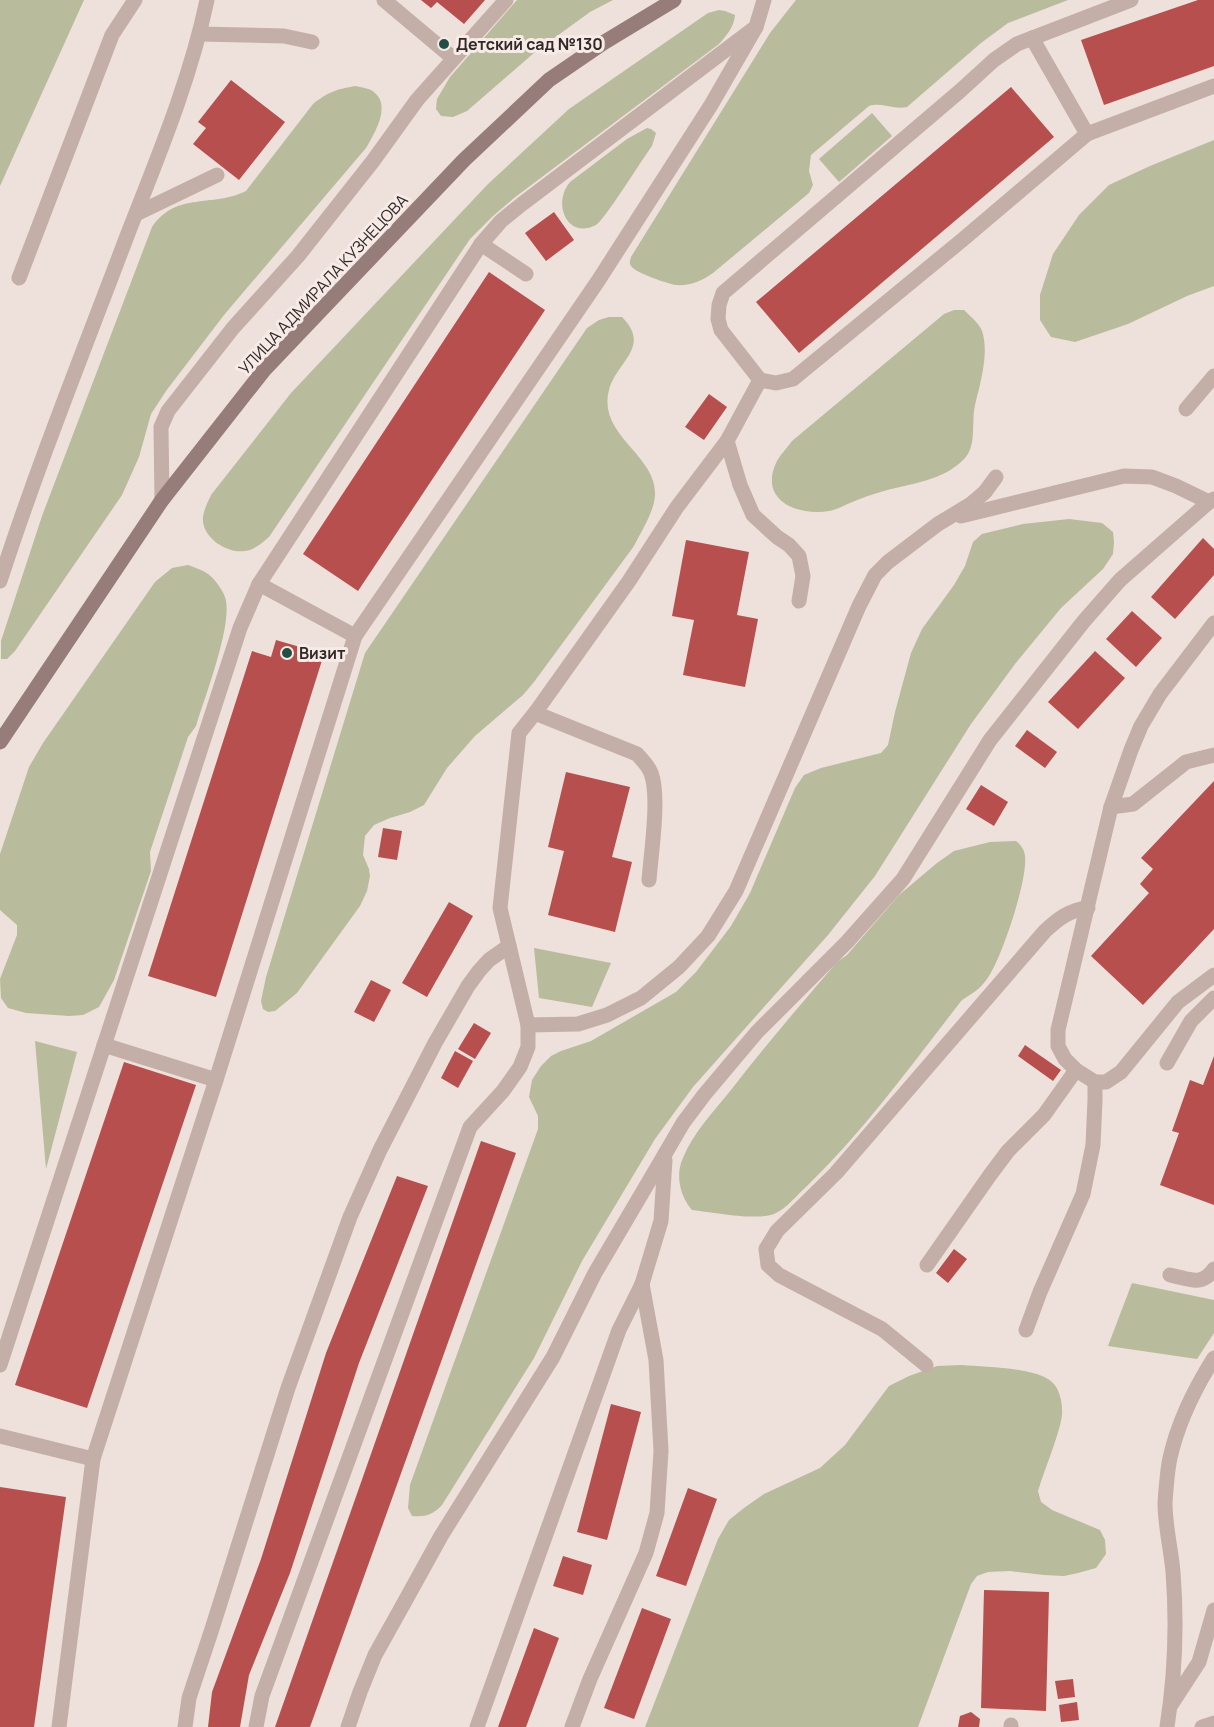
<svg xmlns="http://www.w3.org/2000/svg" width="1214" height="1727" font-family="Manrope,sans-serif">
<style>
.green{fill:#b8bb9c}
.building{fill:#b74f4f}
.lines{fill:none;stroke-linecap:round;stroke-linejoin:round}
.lane{stroke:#c4aea8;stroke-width:15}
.street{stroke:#c4aea8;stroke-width:15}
.secondary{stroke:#977d79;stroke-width:15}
.poi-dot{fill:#224e46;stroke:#f6ebe6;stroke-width:2}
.labels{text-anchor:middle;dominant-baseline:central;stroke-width:6;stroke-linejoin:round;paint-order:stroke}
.poi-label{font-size:16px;font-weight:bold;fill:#322827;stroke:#f6ebe6;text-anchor:start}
.street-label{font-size:16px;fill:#322827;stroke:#f6ebe6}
</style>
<rect width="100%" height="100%" fill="#eee0da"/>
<g class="green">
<polygon points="0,0 84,0 0,186"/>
<polygon points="517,0 613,0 590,12 535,52 467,111 453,117 441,116 436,109 437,99 450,77"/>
<path d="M 796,0 L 1068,0 L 1008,23 L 981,43 L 907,107 C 893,110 883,102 869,106 L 811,155 L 809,171 L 813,185 L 809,193 L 713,273 C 702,281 690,286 676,285 C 669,284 635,273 631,266 C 629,263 630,261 631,257 L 770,33 Z"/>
<path d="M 719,10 L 725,11 L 735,15 C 734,27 727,35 719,44 L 514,198 L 493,216 L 470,239 L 269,537 C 262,543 254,550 245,551 C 227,554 201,537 203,517 C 204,509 208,502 211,495 L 291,393 L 488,184 L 569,109 L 708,13 Z"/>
<path d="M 356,86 C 363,88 370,88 375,93 C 391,107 374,134 366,148 L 224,315 L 166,391 L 151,414 L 139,457 L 122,495 L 15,651 L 7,659 L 1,659 L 1,641 L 42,516 L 152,227 C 177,191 212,208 246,191 L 313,104 C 328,92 337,89 356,86 Z"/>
<polygon points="872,113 892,136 839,182 819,159"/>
<path d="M 647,128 L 651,129 L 656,133 L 652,146 C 643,158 604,221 596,225 C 567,240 552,203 570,182 L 627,139 Z"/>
<polygon points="1214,140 1214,286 1187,296 1128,324 1075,342 1051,337 1040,320 1040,295 1053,254 1079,215 1109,185 1150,166"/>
<path d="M 954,310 L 964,310 C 970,316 979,323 982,331 C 988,349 983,371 979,389 C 977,396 975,404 974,411 C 972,427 976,447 964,459 C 943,481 912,483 884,491 C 873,494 861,498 850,503 C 843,506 836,510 829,511 C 798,516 759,501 776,463 C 780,455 787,448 792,441 L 944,314 Z"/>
<path d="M 609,317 L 622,317 C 652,347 616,362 609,390 C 597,435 657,455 655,495 C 654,512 642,530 634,546 L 534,682 L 523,695 L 475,736 L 447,768 L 424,805 L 410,812 L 390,818 L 374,825 L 365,836 L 363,855 L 369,869 L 370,876 L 367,891 L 360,906 L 297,993 L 275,1011 L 268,1012 L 263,1009 L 261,1001 L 266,977 L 365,653 L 587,328 L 599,320 Z"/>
<path d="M 1069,519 L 1102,523 L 1113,532 L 1114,542 L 1113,554 L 1103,569 L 1061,608 L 1015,664 L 971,724 L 875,876 L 828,935 L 693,1087 L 655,1139 L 582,1261 L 534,1358 L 442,1505 C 433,1515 425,1517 412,1516 L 408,1508 L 410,1485 L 538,1129 L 538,1116 L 529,1097 L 532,1080 L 541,1066 L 551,1056 L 561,1051 L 591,1041 L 676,992 L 696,972 L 731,926 L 750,893 L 795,788 L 804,775 L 821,768 L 881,753 L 888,745 L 895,712 L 911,653 L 922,629 L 954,585 L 965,566 L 973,542 L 982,534 L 1023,524 Z"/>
<path d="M 188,565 C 193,567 200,569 205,572 C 213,576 222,589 225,597 C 234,622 204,699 196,726 L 188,737 L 150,852 L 151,871 L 114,980 L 99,1007 L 83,1015 L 69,1016 L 26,1013 L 8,1008 L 1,998 L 0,979 L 17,935 L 17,925 L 0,910 L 0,854 L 29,767 L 43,743 L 155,582 L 172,568 Z"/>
<path d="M 1016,841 C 1021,845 1024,849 1025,856 C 1028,880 1001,960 987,979 C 980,989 972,994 962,1000 C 912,1064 864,1131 806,1187 C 796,1196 786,1209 774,1214 C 756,1221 712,1212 692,1210 C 680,1196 675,1175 683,1158 C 693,1133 714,1111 731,1090 C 765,1046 801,1004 837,962 L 847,955 L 899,895 L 937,863 L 954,851 L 990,842 Z"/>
<polygon points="534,948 611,963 592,1007 539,998"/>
<polygon points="35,1041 77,1052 46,1169"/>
<polygon points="1132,1283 1214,1300 1214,1333 1197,1359 1108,1346"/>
<path d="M 962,1365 C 984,1367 1035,1367 1052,1382 C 1061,1390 1064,1409 1061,1421 C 1056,1443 1045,1468 1038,1491 L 1041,1502 L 1052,1510 L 1100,1530 L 1105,1540 L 1106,1554 L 1096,1568 L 1078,1573 L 1064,1576 L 1044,1575 L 1010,1571 L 988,1572 L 977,1576 L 971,1584 L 918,1727 L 645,1727 L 718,1539 L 729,1520 L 744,1508 L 764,1494 L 820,1468 L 845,1445 L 889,1386 L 909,1376 L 937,1366 Z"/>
</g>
<g class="building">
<polygon points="421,0 485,0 464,24 437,2 431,8"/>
<polygon points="1198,0 1214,0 1214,66 1104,105 1081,40"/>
<polygon points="231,80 285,122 239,180 193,144 206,128 198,122"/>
<polygon points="1011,87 1054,137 799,353 756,302"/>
<polygon points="554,212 574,240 546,261 525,233"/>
<polygon points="489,272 545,310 358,591 303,554"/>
<polygon points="709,394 727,407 704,440 685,427"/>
<polygon points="1203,538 1214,549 1214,575 1175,619 1151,597"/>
<polygon points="686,540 749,552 737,615 758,619 745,687 683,675 694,620 672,616"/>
<polygon points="1132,611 1162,638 1136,667 1106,639"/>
<polygon points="276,640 324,654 216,997 148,976 252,651 271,657"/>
<polygon points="1095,651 1125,678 1078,729 1048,702"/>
<polygon points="1027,730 1057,752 1045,768 1015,746"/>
<polygon points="566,772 630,787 612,857 632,862 615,932 548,915 564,851 548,847"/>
<polygon points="1214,781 1214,929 1143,1005 1091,956 1149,893 1140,884 1153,869 1141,858"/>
<polygon points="981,785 1008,802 994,826 966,809"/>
<polygon points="383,828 402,831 397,860 378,857"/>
<polygon points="449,902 473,916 427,997 402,983"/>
<polygon points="371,980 391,990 374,1022 354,1012"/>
<polygon points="474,1023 491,1033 475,1059 458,1049"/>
<polygon points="1025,1045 1061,1070 1053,1081 1018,1056"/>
<polygon points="455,1051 473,1061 458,1088 441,1078"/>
<polygon points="1214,1056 1214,1205 1160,1185 1179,1133 1172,1131 1190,1080 1203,1085"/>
<polygon points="124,1062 196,1085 87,1408 15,1385"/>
<polygon points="481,1141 516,1153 310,1727 275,1727"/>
<polygon points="397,1176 428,1186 359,1363 290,1573 249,1675 240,1727 208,1727 212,1692 261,1559 326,1353"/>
<polygon points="954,1249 967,1259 948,1283 936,1273"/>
<polygon points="611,1404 641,1412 607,1540 577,1532"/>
<polygon points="0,1487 66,1497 34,1727 0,1727"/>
<polygon points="688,1488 717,1499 686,1586 656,1576"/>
<polygon points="563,1556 592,1565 583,1595 553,1586"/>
<polygon points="984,1590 1049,1592 1046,1711 981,1708"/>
<polygon points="642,1608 671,1619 634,1719 604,1708"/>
<polygon points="534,1628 559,1638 526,1727 498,1727"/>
<polygon points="1073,1679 1075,1697 1058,1699 1055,1681"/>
<polygon points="1077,1702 1079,1720 1061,1722 1059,1705"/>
<polygon points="971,1712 980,1719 979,1727 958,1727 960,1716"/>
</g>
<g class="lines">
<g class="lane">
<polyline points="384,0 453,58"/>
<polyline points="200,34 284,36 312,42"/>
<polyline points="1032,38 1087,134 1214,86"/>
<polyline points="136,214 217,175"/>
<polyline points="481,244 526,274"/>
<polyline points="19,278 112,35 135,0"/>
<polyline points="760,380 776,383 793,379 961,241 1087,134"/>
<polyline points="1186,409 1214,376"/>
<polyline points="727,441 740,485 753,515 777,537 789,545 799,556 803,576 799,601"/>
<polyline points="162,500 161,427 168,411 233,328 298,256 373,161 417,100 506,0"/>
<polyline points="961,516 1124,476 1152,477 1176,486 1209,502"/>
<path d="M 0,581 C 38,464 84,350 127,236 C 157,159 190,81 207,0"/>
<polyline points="259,584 355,636"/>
<path d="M 535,713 L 637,754 C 642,760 648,765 651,773 C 660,796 651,853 649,880"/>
<polyline points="1111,807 1133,804 1186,762 1214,755"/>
<polyline points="528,1025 578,1024 607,1015 641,998 679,967 708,936 736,891 859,606 875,575 888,562 938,524 971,504 985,492 996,477"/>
<polyline points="104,1045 216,1080"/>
<polyline points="1167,1063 1191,1021 1214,998"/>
<polyline points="927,1265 990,1175 1008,1151 1044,1115 1076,1070"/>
<path d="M 1170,1275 C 1189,1279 1202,1287 1214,1269"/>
<polyline points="1026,1330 1040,1292 1083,1194 1093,1145 1095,1100 1095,1082"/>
<polyline points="0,1365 240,628 259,584 481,244 501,221 522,204 756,27 764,0"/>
<path d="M 926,1365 L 882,1329 L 779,1275 L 768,1265 L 766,1249 L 777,1231 L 836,1173 L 1045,931 C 1058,919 1069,910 1088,908"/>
<polyline points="0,1436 93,1459"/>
<polyline points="1171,1705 1199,1662 1214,1610"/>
<polyline points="59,1727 93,1459 216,1080 355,636 598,281 711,105 756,27"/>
<polyline points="185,1727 189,1698 211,1632 288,1388 350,1217 380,1150 435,1043 468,986 479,971 489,960 509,946"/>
<polyline points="256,1727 262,1696 470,1127 503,1091 520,1067 528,1047 528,1025 500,908 519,733 535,713 629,581 677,507 727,441 760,380 721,330 718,319 719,305 723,293 960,91 994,60 1017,44 1131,0"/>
<polyline points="348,1727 360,1692 375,1655 404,1603 441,1536 553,1357 595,1273 665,1154"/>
<polyline points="477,1727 619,1330 642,1284 661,1221 665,1160"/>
<polyline points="572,1727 590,1679 646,1553 657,1513 661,1451 656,1360 642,1284"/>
<polyline points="1011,1727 1011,1725"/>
<polyline points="1202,1727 1214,1723"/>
</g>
<g class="street">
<polyline points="1214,623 1160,694 1141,726 1131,750 1111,807 1058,1030 1058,1046 1065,1059 1076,1070 1095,1082 1106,1082 1121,1072 1178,1002 1214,975"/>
<polyline points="665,1154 683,1123 704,1095 757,1032 847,942 903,879 990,740 1084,621 1120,580 1209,502 1214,499"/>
<path d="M 1167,1727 C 1175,1676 1177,1623 1173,1572 C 1171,1549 1165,1526 1165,1503 C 1166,1489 1167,1472 1170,1458 C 1178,1422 1195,1388 1214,1358"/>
</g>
<polyline class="secondary" points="0,742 162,500 264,370 464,160 549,80 603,43 674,0"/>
</g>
<g class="poi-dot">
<circle cx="444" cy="44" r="6"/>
<circle cx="287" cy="653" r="6"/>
</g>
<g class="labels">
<g class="poi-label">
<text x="456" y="44">Детский сад №130</text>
<text x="299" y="653">Визит</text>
</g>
<g class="street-label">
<text transform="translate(323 284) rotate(-47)">УЛИЦА АДМИРАЛА КУЗНЕЦОВА</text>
</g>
</g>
</svg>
